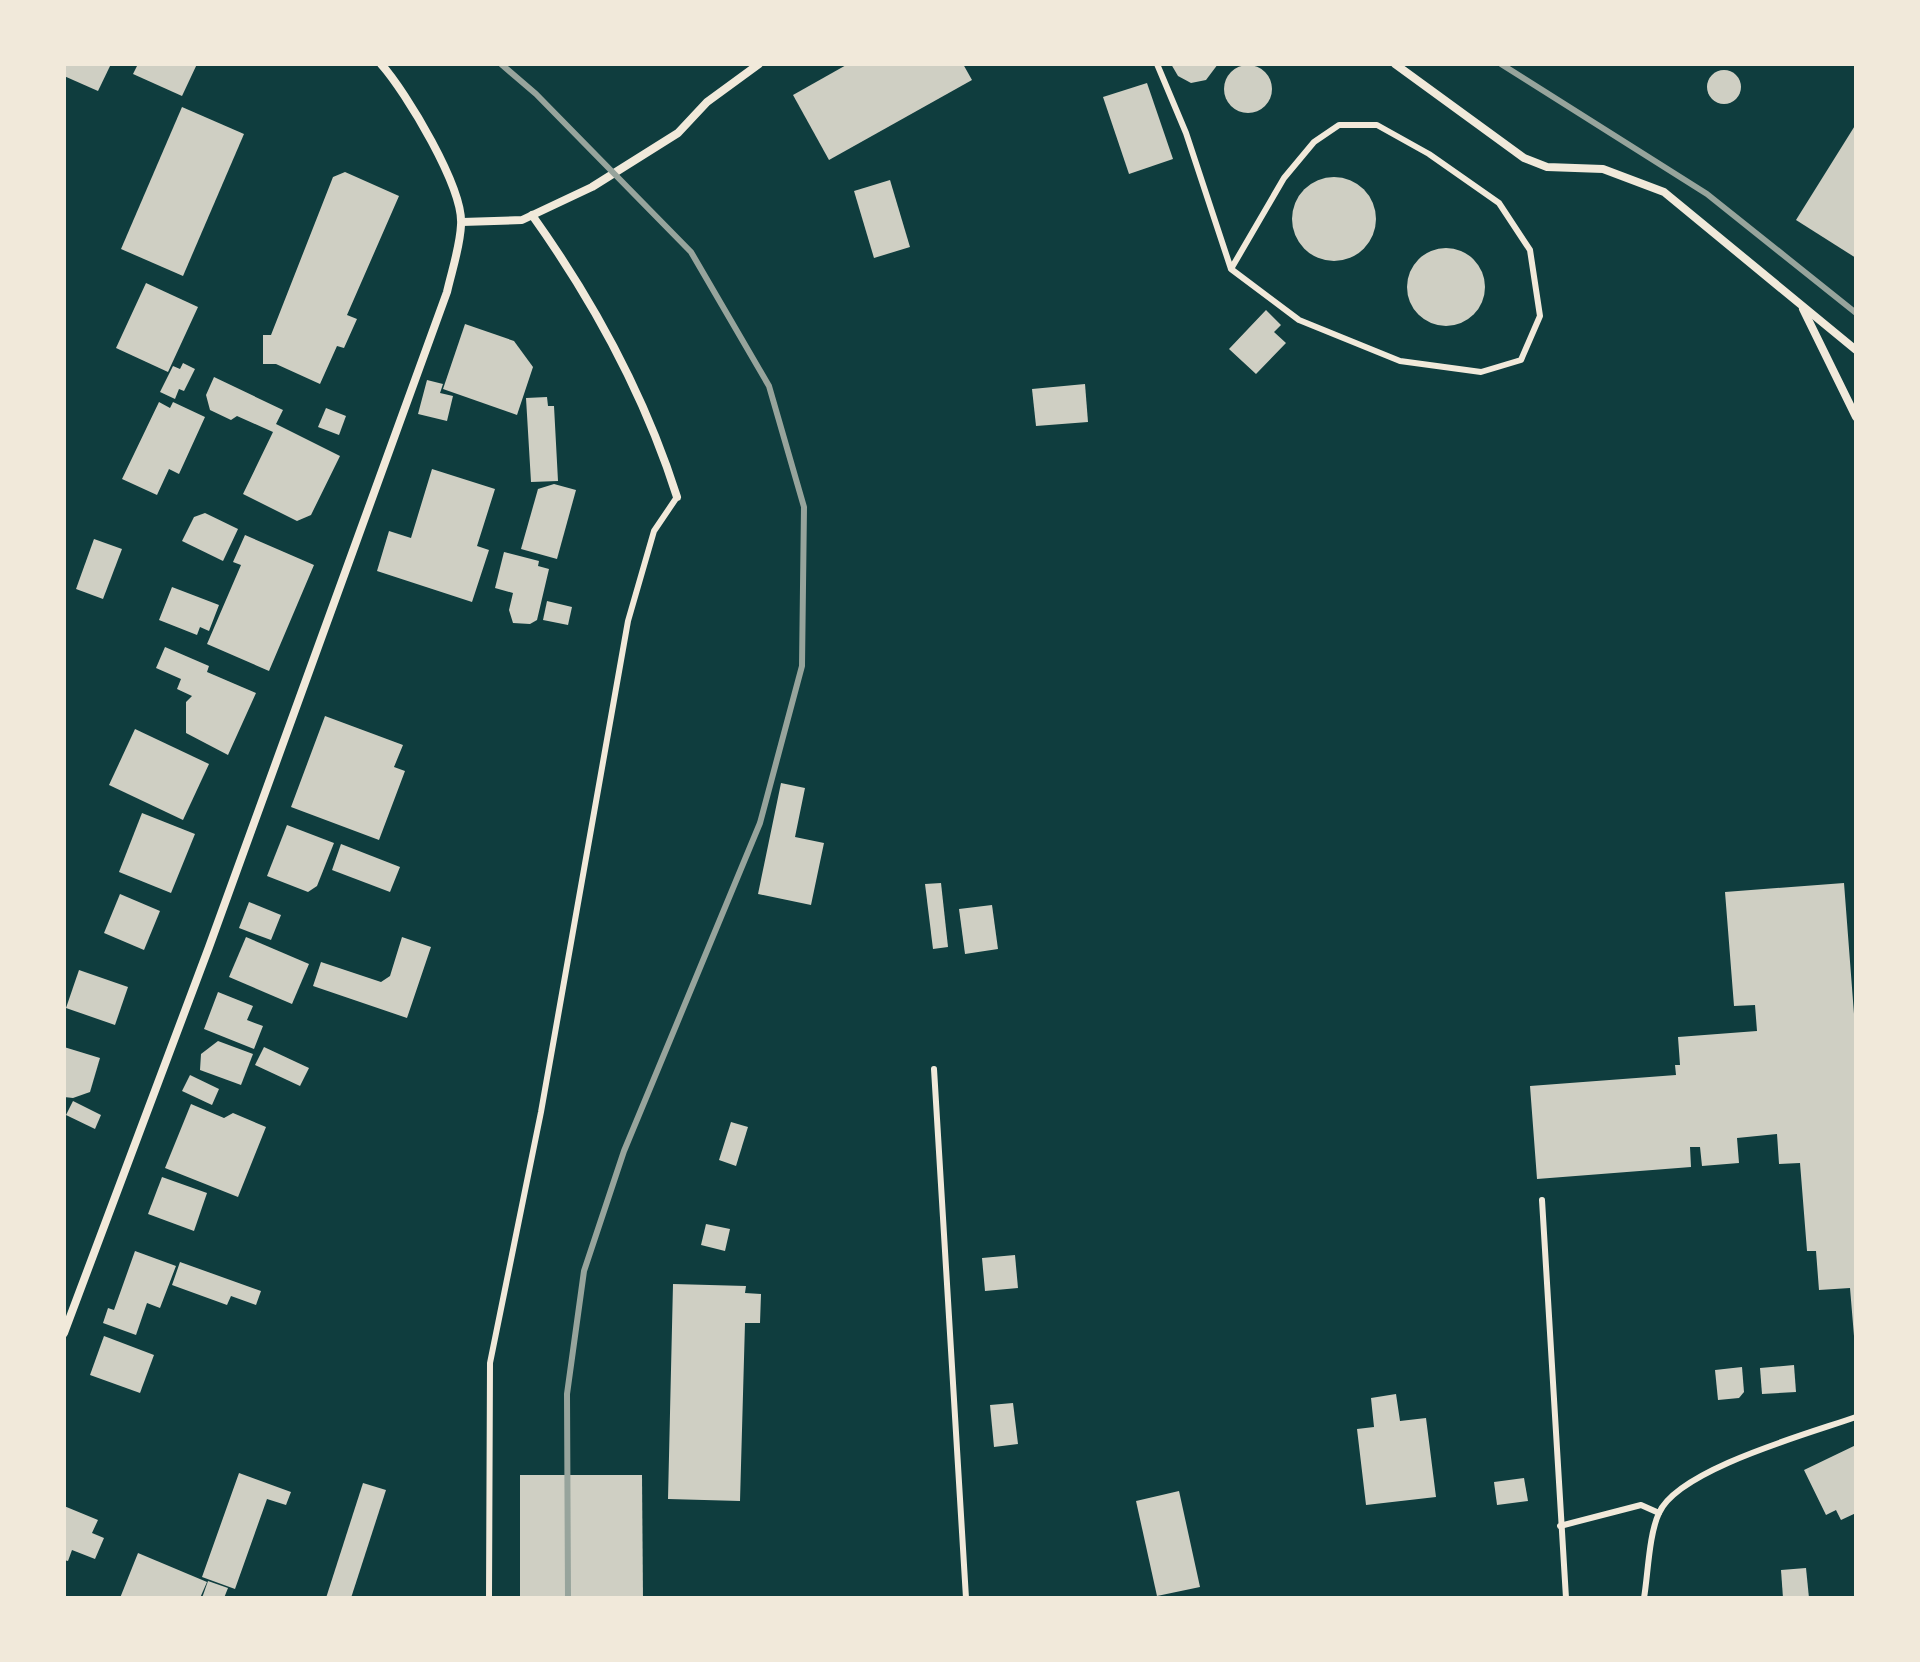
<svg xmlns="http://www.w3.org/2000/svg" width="1920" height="1662" font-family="Roboto,sans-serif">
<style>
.building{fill:#cfcfc3}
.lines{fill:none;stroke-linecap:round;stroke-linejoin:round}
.service{stroke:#f1e9da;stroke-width:6}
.minor{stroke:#f1e9da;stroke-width:8}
.rail{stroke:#97a49c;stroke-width:6}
</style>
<rect width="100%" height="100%" fill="#0f3d3e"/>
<g class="building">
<polygon points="64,64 111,64 98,91 64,76"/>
<polygon points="138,64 197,64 182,96 133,74"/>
<polygon points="848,64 963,64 972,80 829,160 793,95"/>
<polygon points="1171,64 1218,64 1206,80 1191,83 1178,76"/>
<circle cx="1248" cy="89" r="24"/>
<circle cx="1724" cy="87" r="17"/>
<polygon points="1147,83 1173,159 1129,174 1103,97"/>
<polygon points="182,107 244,134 183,276 121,249"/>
<polygon points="1856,124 1856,258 1796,220"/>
<polygon points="345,172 399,196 347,315 357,319 344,348 337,346 320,384 276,364 263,364 263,335 271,335 333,177"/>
<circle cx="1334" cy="219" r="42"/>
<polygon points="890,180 910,247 874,258 854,191"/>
<circle cx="1446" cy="287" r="39"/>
<polygon points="146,283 198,307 168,372 116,348"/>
<polygon points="1266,310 1281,325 1274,332 1286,343 1256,374 1229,349"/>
<polygon points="465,324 514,341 533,367 517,415 443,389"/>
<polygon points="183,363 195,369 184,391 179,389 175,399 160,392 173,366 180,369"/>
<polygon points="214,377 283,410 276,424 340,456 311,515 297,521 243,494 273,432 237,416 231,420 210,410 206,395"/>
<polygon points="427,380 443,384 440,393 453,396 447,421 418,414"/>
<polygon points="1085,384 1088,422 1036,426 1032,389"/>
<polygon points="547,397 548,406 554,406 558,481 531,482 526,398"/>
<polygon points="159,402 170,408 173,402 205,417 179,474 169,469 157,495 122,479"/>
<polygon points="326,408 346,416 339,435 318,427"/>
<polygon points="432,469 495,489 477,546 489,550 472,602 377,571 389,531 411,538"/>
<polygon points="554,484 576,490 557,559 521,549 538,489"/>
<polygon points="205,513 238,529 223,561 182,541 194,517"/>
<polygon points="245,535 314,565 269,671 207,644 241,565 233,562"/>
<polygon points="94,539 122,549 103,599 76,589"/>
<polygon points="504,552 539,561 538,566 549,569 537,620 530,624 513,623 509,610 513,593 495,588"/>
<polygon points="172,587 219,605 209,631 200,627 197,635 159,620"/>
<polygon points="547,601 572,607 568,625 543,620"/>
<polygon points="165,647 209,666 207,672 256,693 228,755 186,733 186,702 192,696 177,689 181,679 156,668"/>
<polygon points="325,716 403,745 394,767 405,771 379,840 291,807"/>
<polygon points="135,729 209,764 183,820 109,785"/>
<polygon points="781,783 805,788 795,837 824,843 811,905 758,894"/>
<polygon points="142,813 195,834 171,893 119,872"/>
<polygon points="287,825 334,843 317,886 308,892 267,876"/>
<polygon points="341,844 400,867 390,892 332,870"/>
<polygon points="941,883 948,947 933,949 925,884"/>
<polygon points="1844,883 1856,1040 1854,1336 1850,1288 1819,1290 1816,1251 1807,1251 1800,1163 1779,1164 1777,1134 1737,1138 1739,1163 1702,1166 1700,1147 1690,1147 1691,1167 1537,1179 1530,1086 1676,1075 1675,1065 1680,1065 1678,1037 1757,1031 1755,1005 1734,1006 1725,892"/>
<polygon points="120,894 160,911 144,950 104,933"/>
<polygon points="249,902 281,915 271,940 239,928"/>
<polygon points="992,905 998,949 965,954 959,909"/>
<polygon points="246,937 309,964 292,1004 229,977"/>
<polygon points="402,937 431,947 407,1018 313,986 321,962 381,982 390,976"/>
<polygon points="79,970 128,987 115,1025 66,1008"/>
<polygon points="218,992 253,1006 247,1020 263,1026 254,1049 204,1029"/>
<polygon points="218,1041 253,1054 241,1085 200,1070 201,1054"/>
<polygon points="64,1047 100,1058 90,1092 73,1098 64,1097"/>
<polygon points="264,1047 309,1068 300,1086 255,1065"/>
<polygon points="190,1075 219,1089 212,1105 182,1091"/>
<polygon points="73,1101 101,1115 95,1129 66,1115"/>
<polygon points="191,1104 224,1118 233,1113 266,1127 238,1197 165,1168"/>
<polygon points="731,1122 748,1127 736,1166 719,1160"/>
<polygon points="162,1177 207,1193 194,1231 148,1214"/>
<polygon points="706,1224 730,1229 725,1251 701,1245"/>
<polygon points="135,1251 176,1266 160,1308 147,1303 136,1335 103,1323 108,1308 114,1310"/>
<polygon points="1015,1255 1018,1288 985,1291 982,1258"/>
<polygon points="180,1262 261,1291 256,1305 231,1296 227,1305 172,1285"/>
<polygon points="673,1284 746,1286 745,1293 761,1294 760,1323 745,1323 740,1501 668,1499"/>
<polygon points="104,1336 154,1355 140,1393 90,1375"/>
<polygon points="1794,1365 1796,1392 1762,1394 1760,1368"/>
<polygon points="1742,1367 1744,1392 1739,1398 1718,1400 1715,1370"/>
<polygon points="1396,1394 1400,1421 1426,1418 1436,1497 1366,1505 1357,1429 1374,1427 1371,1398"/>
<polygon points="1013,1403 1018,1444 994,1447 990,1405"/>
<polygon points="1856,1445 1856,1513 1841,1520 1836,1510 1826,1515 1804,1470"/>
<polygon points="239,1473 291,1492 286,1505 267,1499 235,1589 202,1577"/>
<polygon points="520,1475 642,1475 643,1598 520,1598"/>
<polygon points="1524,1478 1528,1501 1497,1505 1494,1482"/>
<polygon points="363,1483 386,1490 351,1598 326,1598"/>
<polygon points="1179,1491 1200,1587 1157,1596 1136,1501"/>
<polygon points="64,1506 98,1520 92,1533 104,1538 95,1559 72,1550 68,1561 64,1560"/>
<polygon points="138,1553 207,1582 200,1598 120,1598"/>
<polygon points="1806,1568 1809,1598 1783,1598 1781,1570"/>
<polygon points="208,1581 228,1588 224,1598 202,1598"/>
</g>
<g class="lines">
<g class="service">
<polyline points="1157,64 1186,133 1231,269 1299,320 1400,361 1481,372 1521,360 1540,316 1530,250 1499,203 1429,154 1377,125 1339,125 1314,142 1284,178 1231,269"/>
<polyline points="934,1069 966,1598"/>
<polyline points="1542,1200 1566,1598"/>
<polyline points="1560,1526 1641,1505 1659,1513"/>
<polyline points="489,1598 490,1363 541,1112 628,621 654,531 677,497"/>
<path d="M 1644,1598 C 1648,1574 1649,1534 1659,1513 C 1678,1469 1811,1433 1856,1417"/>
</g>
<g class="minor">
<polyline points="1395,64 1524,158 1547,167 1603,169 1664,192 1856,350"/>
<path d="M 532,215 C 594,302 645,396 677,497"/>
<polyline points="462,222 522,220 592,187 678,133 707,102 759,64"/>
<polyline points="1803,309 1856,417"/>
<path d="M 64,1333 L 209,947 L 447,292 C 452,270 460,247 461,225 C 464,188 406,92 381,64"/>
</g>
<g class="rail">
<polyline points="501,64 536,94 691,252 769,386 804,507 802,666 760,823 624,1151 584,1271 567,1394 568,1598"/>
<polyline points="1501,64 1707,194 1856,313"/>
</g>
</g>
<rect width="1920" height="1662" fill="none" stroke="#f1e9da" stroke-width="132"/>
</svg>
